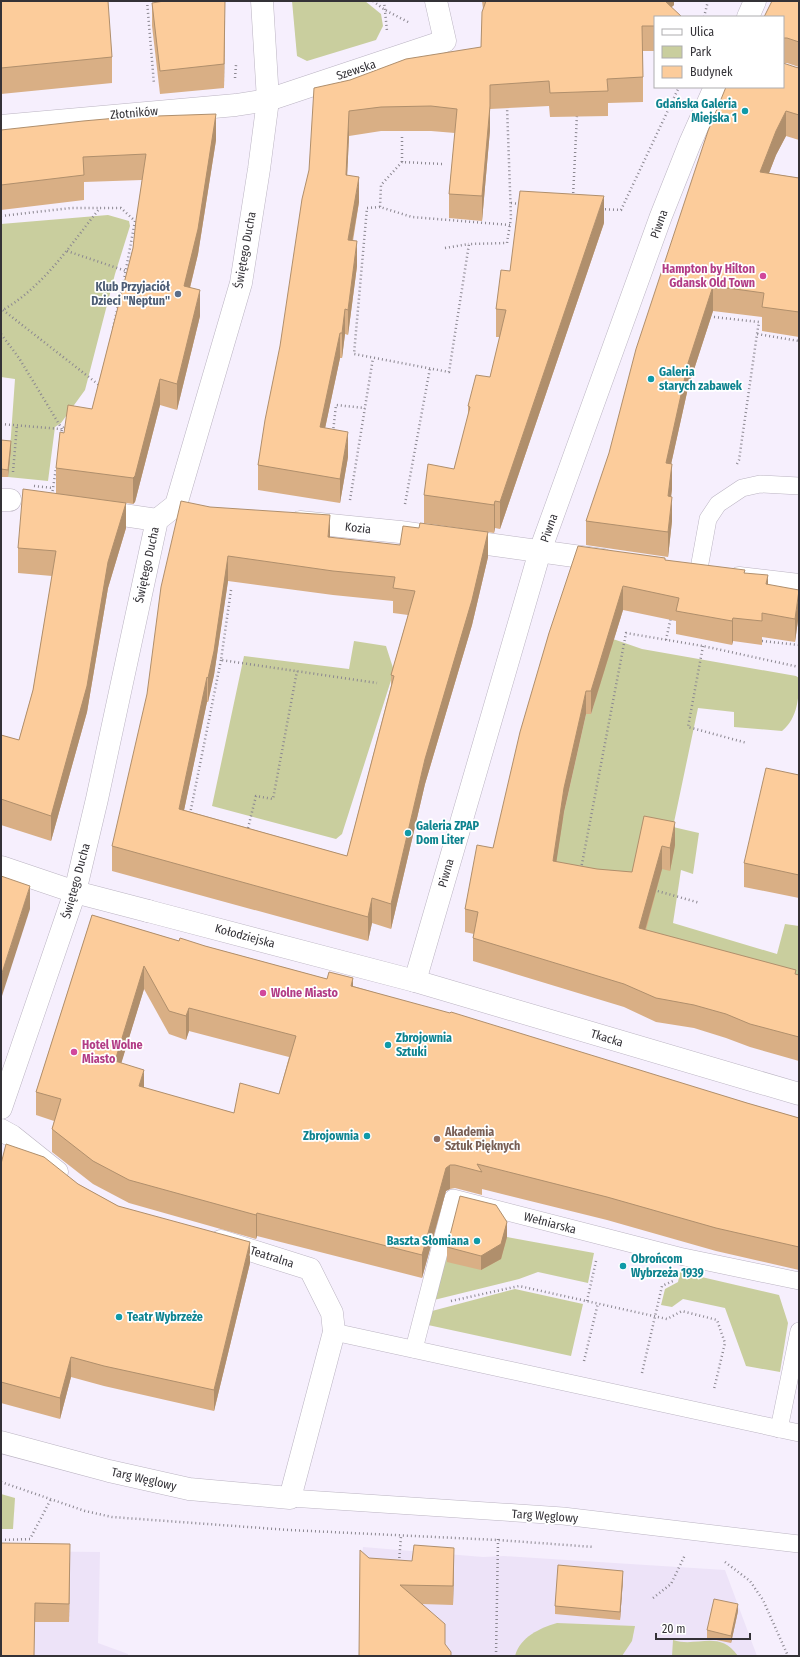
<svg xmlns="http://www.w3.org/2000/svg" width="800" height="1657" font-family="'Fira Sans Condensed',sans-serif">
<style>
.built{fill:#ede3f8}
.green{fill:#c9ce9e}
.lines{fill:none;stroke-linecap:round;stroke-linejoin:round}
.service-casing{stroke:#bbb4c2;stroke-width:18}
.pedestrian-casing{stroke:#bbb4c2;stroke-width:23}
.minor-casing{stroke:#bbb4c2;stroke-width:23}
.path{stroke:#8b8790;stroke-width:2.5;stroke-dasharray:1 3;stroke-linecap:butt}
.service{stroke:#fff;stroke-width:17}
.pedestrian{stroke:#fff;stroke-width:22}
.minor{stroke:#fff;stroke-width:22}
.wall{fill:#d9af85;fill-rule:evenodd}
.shaded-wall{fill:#b08f6c}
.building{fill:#fccc9b;stroke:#b08f6c;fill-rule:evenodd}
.culture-dot{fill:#0f9aa8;stroke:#fff;stroke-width:1.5}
.hotel-dot{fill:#d1479c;stroke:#fff;stroke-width:1.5}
.service-dot{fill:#5c6f8a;stroke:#fff;stroke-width:1.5}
.education-dot{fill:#8d6e63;stroke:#fff;stroke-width:1.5}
.labels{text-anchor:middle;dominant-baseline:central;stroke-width:3.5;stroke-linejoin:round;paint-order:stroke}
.street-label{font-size:12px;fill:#343237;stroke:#fff}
.culture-label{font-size:12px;font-weight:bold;fill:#0d838f;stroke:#fff;text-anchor:start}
.hotel-label{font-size:12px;font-weight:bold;fill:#b23c85;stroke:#fff;text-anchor:start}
.service-label{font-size:12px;font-weight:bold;fill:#4e5e75;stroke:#fff;text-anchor:end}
.education-label{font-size:12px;font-weight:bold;fill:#785e54;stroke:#fff;text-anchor:start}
</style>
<rect width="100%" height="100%" fill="#f6effd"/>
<g class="built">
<polygon points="363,1547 483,1557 504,1556 725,1570 757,1656 359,1656 360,1576"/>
<polygon points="1,1551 100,1552 98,1643 128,1654 128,1656 1,1656"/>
</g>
<g class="green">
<polygon points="292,1 365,1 381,14 383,26 376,40 307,61 297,56"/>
<polygon points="108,215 129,221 130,226 115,274 85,390 61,423 55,427 48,481 8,477 15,379 1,377 1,224"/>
<path d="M 613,639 L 642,649 L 796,676 L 799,678 C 799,697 798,718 782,731 L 734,727 L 734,712 L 698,708 L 673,827 L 699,833 L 693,874 L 681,870 L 673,923 L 777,954 L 785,924 L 799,926 L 799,998 L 639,951 L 654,897 L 551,883 L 564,812 L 586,714 L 591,714 Z"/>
<polygon points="354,641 386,646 394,671 342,834 336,839 212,806 244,656 349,669"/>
<polygon points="507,1237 594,1253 588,1283 538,1272 519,1279 434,1300 448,1245"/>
<polygon points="680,1272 779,1295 788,1323 780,1372 746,1366 725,1308 683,1299 672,1307 661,1305 665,1289 678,1282"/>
<polygon points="515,1289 583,1304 571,1356 428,1325 432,1311"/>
<polygon points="1,1494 15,1498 13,1529 1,1529"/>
<path d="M 557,1623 L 635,1626 L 632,1641 L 622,1656 L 515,1656 C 520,1637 540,1628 557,1623 Z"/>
<path d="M 673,1640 C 697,1648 719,1629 738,1656 L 672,1656 Z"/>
</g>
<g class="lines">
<defs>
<g id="service">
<polyline points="698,574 708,519 718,504 742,488 760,484 799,486"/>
<polyline points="334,1332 799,1433"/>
<polyline points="414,1349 453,1198 679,1256 799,1281"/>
<polyline points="779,1429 799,1331"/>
<polyline points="290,1498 563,1516 799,1544"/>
</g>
<g id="pedestrian">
<polyline points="96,511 157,520"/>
<polyline points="148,911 415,981 799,1094"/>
<polyline points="415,981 540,551"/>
<polyline points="1,1130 12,1136 57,1172"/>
<polyline points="221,1241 310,1269 332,1313 334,1332"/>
</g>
<g id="minor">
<polyline points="748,17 755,1"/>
<polyline points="1,126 236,105 268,100 445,41 436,1"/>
<polyline points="1,500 10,500"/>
<polyline points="300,522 400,532 603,560"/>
<polyline points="540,551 661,216 690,143 715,87"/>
<polyline points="739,578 799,585"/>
<polyline points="1,867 75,892 148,911"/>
<polyline points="1,1108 75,892 97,799 157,520 176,505 241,283 259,169 268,100 262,1"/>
<polyline points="1,1442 109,1471 189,1489 290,1498 334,1332"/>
</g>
</defs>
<use href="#service" class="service-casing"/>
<use href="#pedestrian" class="pedestrian-casing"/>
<use href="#minor" class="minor-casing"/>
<g class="path">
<polyline points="147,1 154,84"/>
<polyline points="373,1 385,10 410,23"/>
<polyline points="384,1 387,31"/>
<polyline points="704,17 708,1"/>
<polyline points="235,78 236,65"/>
<polyline points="402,162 402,134"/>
<polyline points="442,164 402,162 381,185 380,207 412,217 510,225"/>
<polyline points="573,197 577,114"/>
<polyline points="511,203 520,204"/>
<polyline points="380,207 367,208 354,354 449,372 469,244 507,243 511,218 507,106"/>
<polyline points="601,209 621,210 679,87"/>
<polyline points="1,216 71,208 100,208"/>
<polyline points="445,248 469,244"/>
<polyline points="67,251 126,271"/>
<polyline points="3,310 99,385"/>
<path d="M 1,311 C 44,287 70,245 100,208 L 121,208 L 135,221 L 124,280 L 113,328"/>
<polyline points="714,317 759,322 757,334"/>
<polyline points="1,334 19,358 62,429"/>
<polyline points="1,424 61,429"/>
<polyline points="333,432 336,405 365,408"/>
<polyline points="61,435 62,429 67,425"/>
<polyline points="737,464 739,460 757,334 799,341"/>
<polyline points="13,472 17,425"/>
<polyline points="34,486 53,488"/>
<polyline points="52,495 56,468"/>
<polyline points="350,500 373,358"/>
<polyline points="405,504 430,368"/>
<polyline points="231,590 221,660 377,683"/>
<polyline points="666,640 671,617"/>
<polyline points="762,641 799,645"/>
<polyline points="703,646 688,727 747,743"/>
<polyline points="190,814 221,660"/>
<polyline points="248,828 256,796 273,799 297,671"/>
<polyline points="581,869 626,633 703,646 799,667"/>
<polyline points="654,890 700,903"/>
<polyline points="451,1301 519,1286 667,1319 682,1311 717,1320 725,1343 714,1389"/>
<polyline points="587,1301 596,1261"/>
<polyline points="584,1361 598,1303"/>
<polyline points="642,1373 662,1286 673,1281"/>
<polyline points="1,1482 85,1511 112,1517 289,1530 498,1540 594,1547"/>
<polyline points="1,1540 30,1539 51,1499"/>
<polyline points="399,1562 401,1536"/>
<polyline points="725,1562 750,1581 763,1600 788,1656"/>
<polyline points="653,1598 671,1584 685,1555"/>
<polyline points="496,1656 498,1539"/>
</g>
<use href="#service" class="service"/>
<use href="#pedestrian" class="pedestrian"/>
<use href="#minor" class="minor"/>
</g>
<g class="wall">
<polygon points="1,1 112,57 112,83 1,94"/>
<polygon points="482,1 674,1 674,5 655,17 655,51 643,51 643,102 608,103 608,116 550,117 549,106 490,109 490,130 482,221 449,218 449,194 455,133 431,131 381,131 349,136 347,175 359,202 353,241 357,266 348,335 345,334 342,358 340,358 325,428 348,457 340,503 258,490 258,465 350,80 481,47 483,9"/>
<polygon points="799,1 799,67 787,63 783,63 783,17"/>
<polygon points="152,3 225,21 224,88 160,94 152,26"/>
<polygon points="795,67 799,68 799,140 786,136 776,155 769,173 799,178 799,337 762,331 762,317 713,311 688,388 671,464 672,489 671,497 672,521 668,557 586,545 586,521"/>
<polygon points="1,130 216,140 198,254 190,288 200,316 177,410 160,405 135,502 133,504 126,503 126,528 108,588 87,712 51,841 1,825 1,735 19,740 33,690 52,576 18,573 18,548 56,493 56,468 64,433 92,409 133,248 142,180 84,182 84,200 1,210"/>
<polygon points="604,223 500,529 495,528 494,533 424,523 424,495 454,469 468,418 468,406 490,377 500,337 496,337 496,309 510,271"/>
<polygon points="1,440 11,448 8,477 1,477"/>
<path d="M 210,507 L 330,538 L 488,557 L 472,625 L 425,784 L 391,929 L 372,923 L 368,941 L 112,871 L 112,846 ZM 228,581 L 333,595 L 393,601 L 393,613 L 408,615 L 391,675 L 391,686 L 347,856 L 184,810 L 207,702 L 208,702 L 214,675 Z"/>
<polygon points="665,560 745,573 768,585 799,613 795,642 762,637 762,645 733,641 732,645 676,634 676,621 623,610 591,714 586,714 564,812 556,862 597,869 632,872 644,816 675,845 670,871 662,869 646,930 799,975 799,1061 750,1047 726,1038 694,1028 656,1022 624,1007 473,961 473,938 474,934 465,932 465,909 493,848 549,633"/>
<polygon points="799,775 799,898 744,887 744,863"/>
<path d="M 92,915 L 179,941 L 205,946 L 353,986 L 747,1103 L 799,1118 L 799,1270 L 716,1251 L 607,1220 L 482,1189 L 482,1195 L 455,1188 L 450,1189 L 446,1191 L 422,1278 L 257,1236 L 256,1239 L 129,1203 L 93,1184 L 52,1152 L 52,1129 L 54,1121 L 36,1115 L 36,1092 ZM 144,989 L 169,1034 L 186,1040 L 189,1031 L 289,1057 L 279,1094 L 234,1113 L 144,1088 L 121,1063 Z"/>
<polygon points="1,1164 78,1184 118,1206 250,1263 214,1411 104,1386 71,1377 60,1419 1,1403"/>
<polygon points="507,1237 501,1259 481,1270 447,1262 447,1247"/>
<polygon points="1,1543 70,1563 69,1622 35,1622"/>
<polygon points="369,1558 454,1566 453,1605 422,1604 445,1644"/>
<polygon points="623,1579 620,1620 555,1614 555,1606"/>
<polygon points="738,1611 731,1643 707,1638 707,1630"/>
</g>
<g class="shaded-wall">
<polygon points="225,1 225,21 224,88 224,64"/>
<polygon points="658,1 674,1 674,5 661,17"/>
<polygon points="490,106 490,130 482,221 482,196"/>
<polygon points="349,111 349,136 346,200 346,175"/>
<polygon points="786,111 786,136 776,155 760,196 760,172 776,131"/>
<polygon points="216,114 216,140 198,254 184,312 184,286"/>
<polygon points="359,177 359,202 348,265 348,240"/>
<polygon points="604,196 604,223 500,529 500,502"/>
<polygon points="357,241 357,266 348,335 348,310"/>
<polygon points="713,286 713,311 688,388 666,487 666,463 688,363"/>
<polygon points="200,290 200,316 177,410 177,384"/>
<polygon points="345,309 345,334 342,358 342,333"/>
<polygon points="340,333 340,358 320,452 320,427"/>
<polygon points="160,379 160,405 135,502 133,504 133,478"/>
<polygon points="348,432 348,457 340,503 340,479"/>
<polygon points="11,441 11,448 8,477 8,470"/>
<polygon points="672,464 672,489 668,521 668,496"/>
<polygon points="672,497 672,521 668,557 668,532"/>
<polygon points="495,501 495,528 494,533 494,505"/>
<polygon points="126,503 126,528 108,588 87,712 51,841 51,816 108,562"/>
<polygon points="330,515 330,540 328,537"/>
<polygon points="488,532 488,557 472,625 425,784 391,929 391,904 425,759"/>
<polygon points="228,556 228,581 214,675 208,702 208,678"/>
<polygon points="768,575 768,598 766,584"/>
<polygon points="623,586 623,610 591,714 591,691"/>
<polygon points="799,590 799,613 795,642 795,619"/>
<polygon points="733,618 733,641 732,645 732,621"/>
<polygon points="207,677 207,702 179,834 179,809"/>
<polygon points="586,691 586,714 564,812 553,884 553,861 564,788"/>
<polygon points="675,822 675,845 670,871 670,848"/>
<polygon points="662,846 662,869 639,952 639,928"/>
<polygon points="30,886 30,909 1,999 1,976"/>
<polygon points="372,898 372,923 368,941 368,917"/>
<polygon points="144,966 144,989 115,1084 115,1061"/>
<polygon points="353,978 353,1001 351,986"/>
<polygon points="189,1008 189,1031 186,1040 186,1016"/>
<polygon points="144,1070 144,1093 139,1086"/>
<polygon points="450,1165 450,1189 446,1191 422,1278 422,1255 446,1168"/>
<polygon points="257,1213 257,1236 256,1239 256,1215"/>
<polygon points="507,1222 507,1237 501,1259 481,1270 481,1256"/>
<polygon points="250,1242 250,1263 214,1411 214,1390"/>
<polygon points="71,1357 71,1377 60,1419 60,1398"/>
<polygon points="70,1544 70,1563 69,1622 69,1604"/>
<polygon points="454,1548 454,1566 453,1605 453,1586"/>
<polygon points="623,1571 623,1579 620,1620 620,1612"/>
<polygon points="738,1604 738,1611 731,1643 731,1636"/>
</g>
<g class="building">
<polygon points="1,1 108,1 112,57 1,68"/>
<polygon points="164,1 225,1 224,64 160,71 152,3"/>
<polygon points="486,1 665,1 682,17 655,17 655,26 642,26 643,77 607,79 608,91 550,93 549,81 490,85 490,106 482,196 449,194 457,109 431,106 381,107 349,111 346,175 359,177 348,240 357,241 348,310 345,309 342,333 340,333 320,427 348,432 340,479 258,465 265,420 280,346 302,199 309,170 314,88 350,80 406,59 481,47 482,12"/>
<polygon points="772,1 799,1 799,42 787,38 783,38 783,17 764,17"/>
<polygon points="783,63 795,67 799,68 799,115 786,111 776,131 760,172 799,178 799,312 762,307 764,293 713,286 688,363 666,463 672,464 668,496 672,497 668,532 586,521 609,453 636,349 708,131 726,87 783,87"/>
<polygon points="216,114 198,229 184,286 200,290 177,384 160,379 135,476 133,478 56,468 60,432 64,433 68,405 92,409 133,248 136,220 146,154 83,157 84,175 1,185 1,130 83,121 128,117"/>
<polygon points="520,191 604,196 500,502 495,501 494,505 424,495 428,464 454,469 470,407 468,406 476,375 490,377 506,310 496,309 501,270 510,271"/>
<polygon points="1,440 11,441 8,470 1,469"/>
<polygon points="23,489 126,503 108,562 87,686 51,816 1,799 1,735 19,740 33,690 56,551 18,548"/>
<path d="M 181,501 L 210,507 L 330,515 L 328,537 L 400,545 L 403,526 L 419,528 L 420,523 L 488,532 L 472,600 L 425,759 L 391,904 L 372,898 L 368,917 L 112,846 L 147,694 L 161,587 ZM 228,556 L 333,571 L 395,577 L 393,588 L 415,591 L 391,675 L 394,676 L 347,856 L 179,809 L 207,677 L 208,678 L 214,651 Z"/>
<polygon points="578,546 665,558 665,560 745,570 744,573 768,575 766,584 799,590 795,619 762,613 762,621 733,618 732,621 676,611 679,598 623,586 591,691 586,691 564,788 553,861 597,869 632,872 644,816 675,822 670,848 662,846 639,928 796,970 795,974 799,975 799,1037 750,1024 726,1014 694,1005 656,998 624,984 473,938 478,912 465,909 477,845 493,848 520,732 549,633"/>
<polygon points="766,768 799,775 799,875 744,863"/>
<polygon points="1,876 30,886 1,976"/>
<path d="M 92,915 L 179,941 L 180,938 L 205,946 L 327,979 L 329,972 L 353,978 L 351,986 L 450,1013 L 451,1012 L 747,1103 L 799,1118 L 799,1247 L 716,1228 L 607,1197 L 477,1164 L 482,1172 L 455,1165 L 450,1165 L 446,1168 L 422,1255 L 257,1213 L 256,1215 L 129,1180 L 93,1161 L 52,1129 L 61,1099 L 36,1092 ZM 144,966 L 169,1011 L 186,1016 L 189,1008 L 296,1036 L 279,1094 L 240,1083 L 234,1113 L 139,1086 L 144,1070 L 115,1061 Z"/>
<polygon points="6,1144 44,1157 78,1184 118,1206 250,1242 214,1390 104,1366 71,1357 60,1398 1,1382 1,1164"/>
<polygon points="460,1196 496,1205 507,1222 501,1244 481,1256 447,1247"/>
<polygon points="1,1543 70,1544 69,1604 35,1603 34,1656 1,1656"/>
<polygon points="414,1545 454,1548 453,1586 400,1585 445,1624 445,1644 451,1652 451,1656 359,1656 360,1550 369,1558 412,1561"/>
<polygon points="558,1565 623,1571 620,1612 555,1606"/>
<polygon points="714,1599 738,1604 731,1636 707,1630"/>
</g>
<g class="culture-dot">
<circle cx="745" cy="111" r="4"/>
<circle cx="651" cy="379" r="4"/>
<circle cx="408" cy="833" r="4"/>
<circle cx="388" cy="1045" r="4"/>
<circle cx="367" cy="1136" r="4"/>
<circle cx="477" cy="1241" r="4"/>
<circle cx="623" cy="1266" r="4"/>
<circle cx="119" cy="1317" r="4"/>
</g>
<g class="hotel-dot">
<circle cx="763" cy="276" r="4"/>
<circle cx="263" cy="993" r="4"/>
<circle cx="74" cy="1052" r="4"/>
</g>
<circle class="service-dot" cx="178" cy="294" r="4"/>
<circle class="education-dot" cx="437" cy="1139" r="4"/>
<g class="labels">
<g class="street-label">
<text transform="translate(356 70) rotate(-18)">Szewska</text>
<text transform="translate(134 113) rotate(-5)">Złotników</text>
<text transform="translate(659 224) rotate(-70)">Piwna</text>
<text transform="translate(245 250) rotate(-80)">Świętego Ducha</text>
<text transform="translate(358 528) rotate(6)">Kozia</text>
<text transform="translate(549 528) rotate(-70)">Piwna</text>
<text transform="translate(147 565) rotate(-78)">Świętego Ducha</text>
<text transform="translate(446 873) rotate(-74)">Piwna</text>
<text transform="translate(76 881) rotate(-75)">Świętego Ducha</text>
<text transform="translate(245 936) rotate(15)">Kołodziejska</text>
<text transform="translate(607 1038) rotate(17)">Tkacka</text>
<text transform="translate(550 1223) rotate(15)">Wełniarska</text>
<text transform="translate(272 1257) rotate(18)">Teatralna</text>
<text transform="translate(144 1479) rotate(13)">Targ Węglowy</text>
<text transform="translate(545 1516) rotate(4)">Targ Węglowy</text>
</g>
<g class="culture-label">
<text x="737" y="104" text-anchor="end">Gdańska Galeria<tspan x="737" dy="14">Miejska 1</tspan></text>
<text x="659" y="372">Galeria<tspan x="659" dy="14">starych zabawek</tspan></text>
<text x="416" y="826">Galeria ZPAP<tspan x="416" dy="14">Dom Liter</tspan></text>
<text x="396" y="1038">Zbrojownia<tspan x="396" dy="14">Sztuki</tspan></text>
<text x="359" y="1136" text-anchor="end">Zbrojownia</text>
<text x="469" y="1241" text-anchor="end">Baszta Słomiana</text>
<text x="631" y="1259">Obrońcom<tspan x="631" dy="14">Wybrzeża 1939</tspan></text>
<text x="127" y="1317">Teatr Wybrzeże</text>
</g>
<g class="hotel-label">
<text x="755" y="269" text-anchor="end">Hampton by Hilton<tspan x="755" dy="14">Gdansk Old Town</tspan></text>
<text x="271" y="993">Wolne Miasto</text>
<text x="82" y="1045">Hotel Wolne<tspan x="82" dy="14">Miasto</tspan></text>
</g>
<g class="service-label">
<text x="170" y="287">Klub Przyjaciół<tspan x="170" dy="14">Dzieci "Neptun"</tspan></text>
</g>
<g class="education-label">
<text x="445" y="1132">Akademia<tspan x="445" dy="14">Sztuk Pięknych</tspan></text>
</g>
</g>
<rect width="800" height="1657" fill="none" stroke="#343237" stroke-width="4"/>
<rect x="654" y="16" width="130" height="72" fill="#ffffff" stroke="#aeadaf"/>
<rect x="662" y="29" width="20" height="6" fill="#ffffff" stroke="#aeadaf"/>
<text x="690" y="36" font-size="12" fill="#343237">Ulica</text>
<rect x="662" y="46" width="20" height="12" fill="#c9ce9e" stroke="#aeadaf"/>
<text x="690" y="56" font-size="12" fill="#343237">Park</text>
<rect x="662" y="66" width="20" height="12" fill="#fccc9b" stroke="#aeadaf"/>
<text x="690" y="76" font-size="12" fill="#343237">Budynek</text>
<path d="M656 1633v6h94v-6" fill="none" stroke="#343237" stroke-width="2"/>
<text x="662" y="1633" font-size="12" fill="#343237" stroke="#ffffff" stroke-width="3" paint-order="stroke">20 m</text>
</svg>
